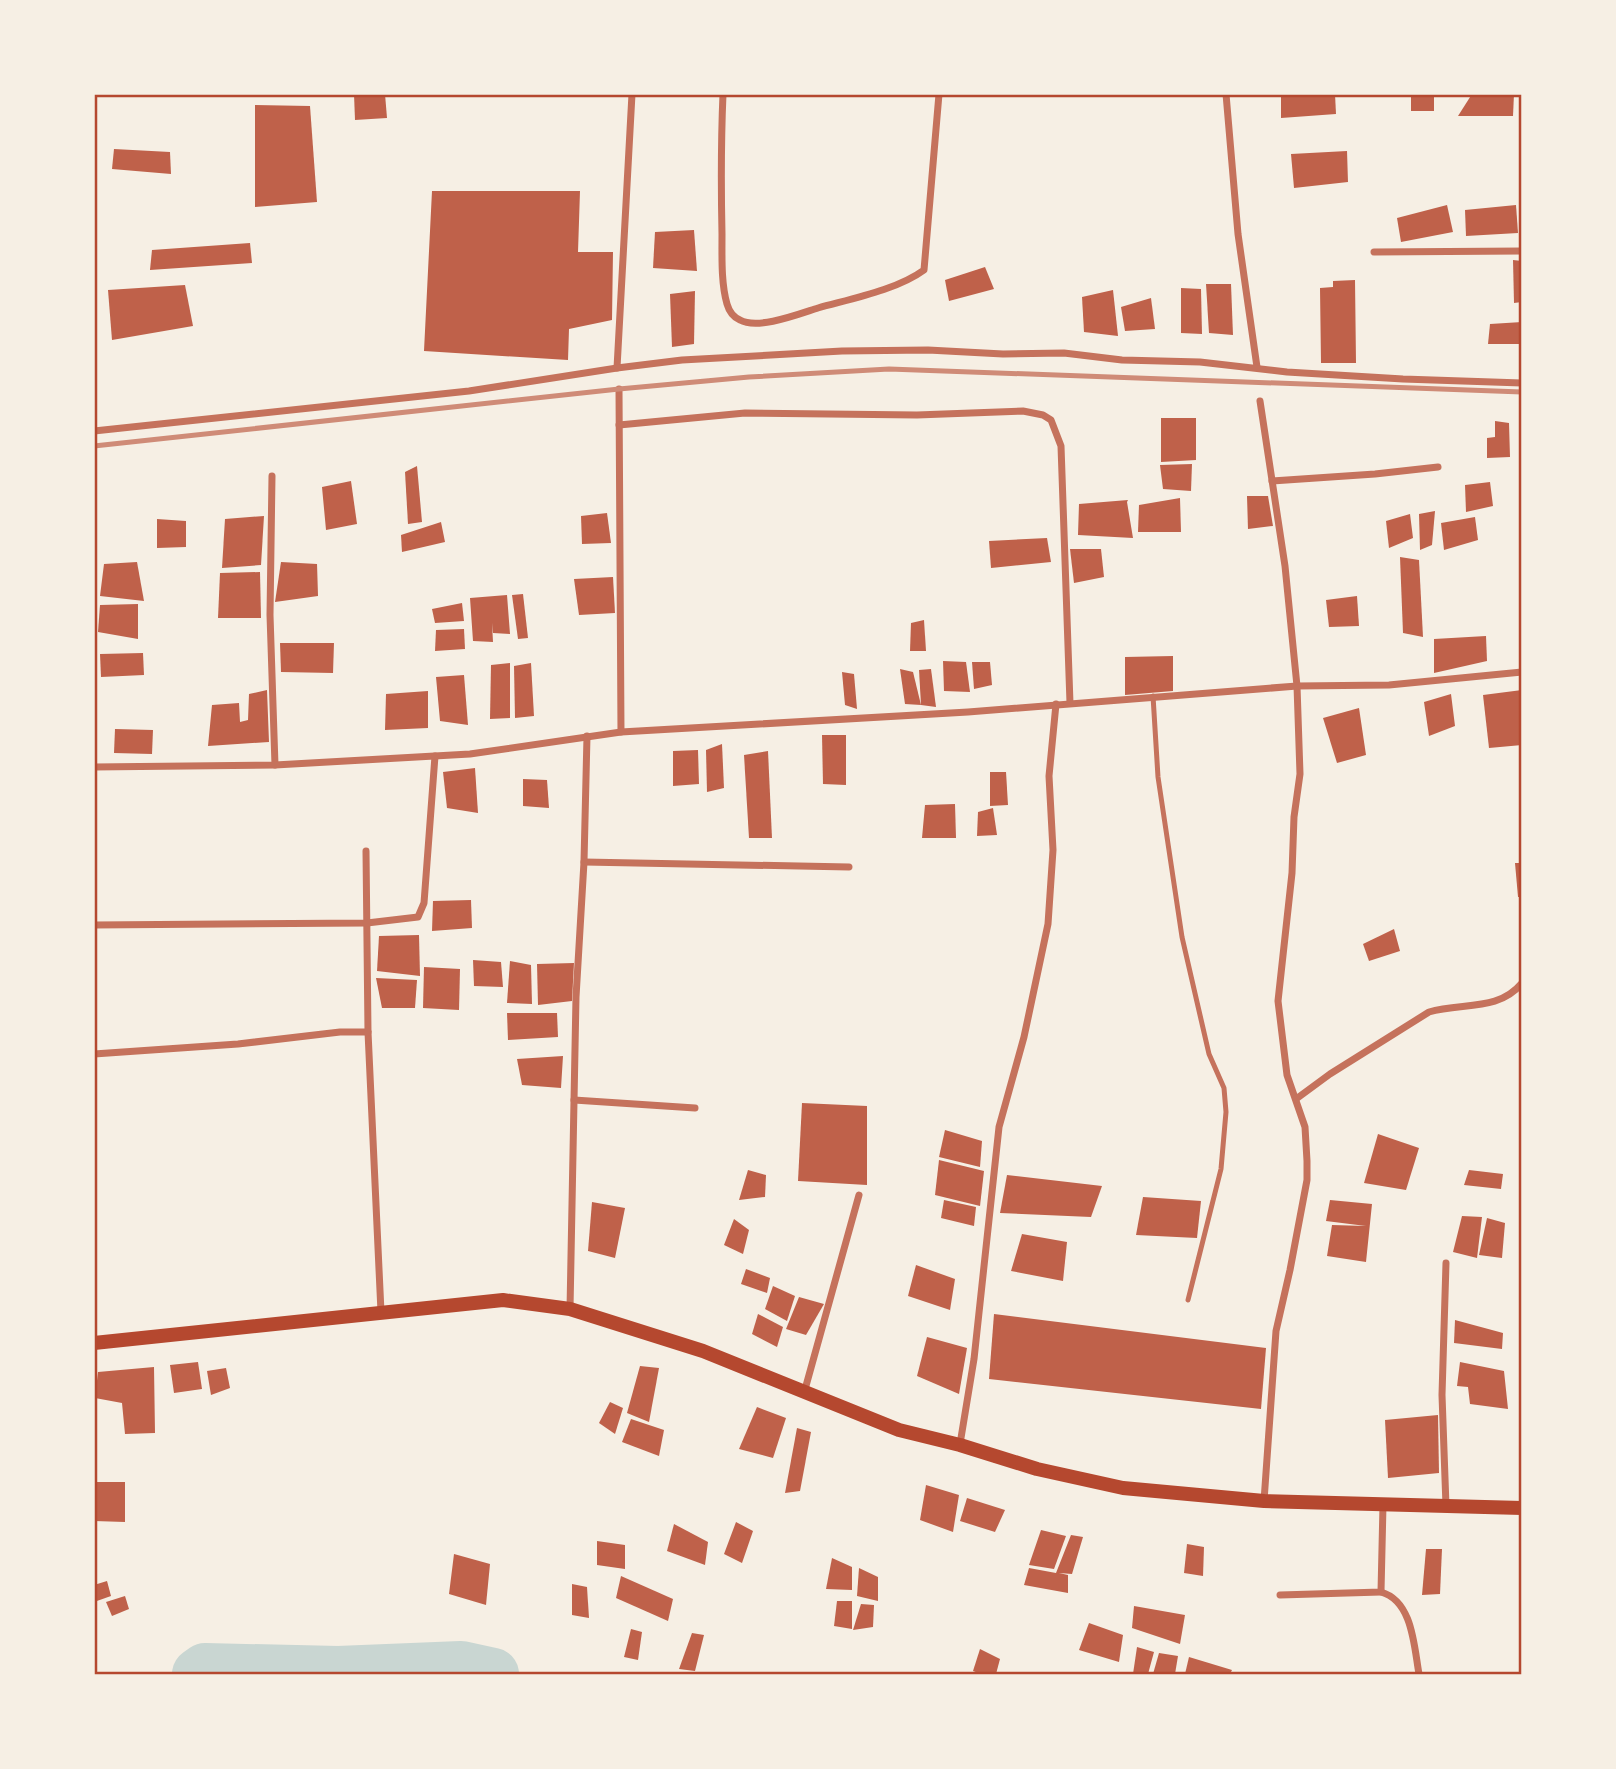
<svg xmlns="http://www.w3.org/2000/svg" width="1616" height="1769" font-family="'Public Sans',sans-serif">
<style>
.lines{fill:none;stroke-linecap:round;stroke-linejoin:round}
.river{stroke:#c9d6d2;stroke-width:52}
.building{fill:#bf614a}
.service{stroke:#c5725c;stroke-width:5}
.minor{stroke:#c5725c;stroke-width:7}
.secondary{stroke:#b5482f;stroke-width:14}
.rail{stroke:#cf8b77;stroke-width:5}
.neatline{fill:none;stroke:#b5482f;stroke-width:2.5}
</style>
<rect width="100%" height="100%" fill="#f6efe4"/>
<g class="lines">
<polyline class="river" points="198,1674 205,1669 338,1672 461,1667 493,1674"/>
</g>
<g class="building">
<polygon points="354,94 385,94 387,118 355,120"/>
<polygon points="1281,94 1335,94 1336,114 1281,118"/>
<rect x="1411" y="94" width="23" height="17"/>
<polygon points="1472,94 1514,94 1513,116 1458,116"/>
<polygon points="255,105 310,106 317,202 255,207"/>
<polygon points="114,149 170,152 171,174 112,169"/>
<polygon points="1347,151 1348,182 1294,188 1291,154"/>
<polygon points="432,191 580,191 578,252 613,252 612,320 569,329 568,360 424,351"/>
<polygon points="1447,205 1453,232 1401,242 1397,218"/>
<polygon points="1516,205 1518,233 1466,236 1465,210"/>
<polygon points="694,230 697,271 653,268 655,232"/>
<polygon points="250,243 252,263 150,270 152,250"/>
<polygon points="1513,260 1522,261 1522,302 1514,303"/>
<polygon points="985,267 994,289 949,301 945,280"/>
<polygon points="1355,280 1356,363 1321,363 1320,288 1333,287 1333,281"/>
<polygon points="1206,284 1231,284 1233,335 1209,333"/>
<polygon points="185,285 193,326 112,340 108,290"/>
<polygon points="1181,288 1201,289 1202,334 1181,333"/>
<polygon points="1113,290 1118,336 1084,332 1082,297"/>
<polygon points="695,291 694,344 672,347 670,294"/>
<polygon points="1151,298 1155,329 1125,331 1121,307"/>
<polygon points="1522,322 1522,344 1488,344 1490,324"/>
<polygon points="1161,418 1196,418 1196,460 1161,462"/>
<polygon points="1495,421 1509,423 1510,457 1487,458 1487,438 1495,437"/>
<polygon points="1192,464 1191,491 1163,489 1160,465"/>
<polygon points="417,466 422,522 408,524 405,472"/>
<polygon points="351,481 357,524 326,530 322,487"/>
<polygon points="1490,482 1493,506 1466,512 1465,485"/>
<polygon points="1247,496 1268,496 1273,526 1248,529"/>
<polygon points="1180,498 1181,532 1138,532 1139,505"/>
<polygon points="1128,500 1127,502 1133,538 1078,535 1079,504"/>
<polygon points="1435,511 1432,545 1420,550 1419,514"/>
<polygon points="607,513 611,543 582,544 581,516"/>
<polygon points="1410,514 1413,538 1389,548 1386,521"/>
<polygon points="264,516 261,565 222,568 225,519"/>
<polygon points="1475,517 1478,540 1444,550 1441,523"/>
<polygon points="157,519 186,521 186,547 157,548"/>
<polygon points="441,522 445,542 402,552 401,535"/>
<polygon points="1047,538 1051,562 991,568 989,541"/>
<polygon points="1070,549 1101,549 1104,577 1074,583"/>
<polygon points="1400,557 1419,560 1423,637 1403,633"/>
<polygon points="137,562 144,601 100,596 104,564"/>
<polygon points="281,562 317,564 318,596 275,602"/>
<polygon points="260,572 261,618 218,618 220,573"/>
<polygon points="613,577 615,613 579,615 574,579"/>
<polygon points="523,594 528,638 518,639 512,595"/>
<polygon points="507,595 510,634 493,633 492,623 493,642 473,641 470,598"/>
<polygon points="1357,596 1359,626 1329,627 1326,600"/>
<polygon points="462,603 464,621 435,623 432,609"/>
<polygon points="138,604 138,639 98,632 100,605"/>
<polygon points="924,620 926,651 910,651 911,623"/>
<polygon points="464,629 465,649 435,651 436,630"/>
<polygon points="1486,636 1487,661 1434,673 1434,639"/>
<polygon points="280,643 334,643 333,673 281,672"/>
<polygon points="143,653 144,675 101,677 100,654"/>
<polygon points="1173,656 1173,691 1125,695 1125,657"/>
<polygon points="943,661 966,662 970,692 944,691"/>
<polygon points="972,662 990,662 992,685 974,689"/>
<polygon points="510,663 510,718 490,719 491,665"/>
<polygon points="531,663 534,716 515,718 514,666"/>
<polygon points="900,669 913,672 921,705 905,704"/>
<polygon points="931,669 936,707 921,705 919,670"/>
<polygon points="842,672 854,674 857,709 845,705"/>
<polygon points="464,675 468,725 440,721 436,677"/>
<polygon points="267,690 269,742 208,746 212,705 239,703 240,722 248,720 249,694"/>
<polygon points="1522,690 1522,745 1489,748 1483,695"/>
<polygon points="428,691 428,728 385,730 386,694"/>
<polygon points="1451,694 1455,726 1429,736 1424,702"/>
<polygon points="1359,708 1366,755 1337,763 1323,718"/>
<polygon points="115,729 153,730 152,754 114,753"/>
<polygon points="822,735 846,735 846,785 823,784"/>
<polygon points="722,744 724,788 707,792 706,750"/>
<polygon points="698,750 699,784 673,786 673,751"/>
<polygon points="768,751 772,838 749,838 744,755"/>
<polygon points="475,768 478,813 447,808 443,772"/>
<polygon points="990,772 1006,772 1008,805 990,806"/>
<polygon points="523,779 547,780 549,808 523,806"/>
<polygon points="955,804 956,838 922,838 925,805"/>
<polygon points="993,808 997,835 977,836 978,812"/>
<polygon points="1515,863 1522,863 1522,897 1518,897"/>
<polygon points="471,900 472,928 432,931 433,901"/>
<polygon points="1394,929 1400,951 1369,961 1363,944"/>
<polygon points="419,935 420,976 377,971 379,936"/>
<polygon points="473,960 501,962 503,987 474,986"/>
<polygon points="510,961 531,965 532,1004 507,1003"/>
<polygon points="574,963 572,1001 538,1005 537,964"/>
<polygon points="424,967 460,969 459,1010 423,1008"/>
<polygon points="376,978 417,980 415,1008 382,1008"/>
<polygon points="507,1013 557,1013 558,1037 508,1040"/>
<polygon points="563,1056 561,1088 522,1085 517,1059"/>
<polygon points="802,1103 867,1106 867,1185 798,1181"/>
<polygon points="945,1130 982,1141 980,1167 939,1157"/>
<polygon points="1378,1134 1419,1148 1406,1190 1364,1183"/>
<polygon points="939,1160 984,1171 980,1206 935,1195"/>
<polygon points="748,1170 766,1175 765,1197 739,1200"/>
<polygon points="1469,1170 1503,1174 1501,1189 1464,1185"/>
<polygon points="1007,1175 1102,1186 1091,1217 1000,1213"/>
<polygon points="1143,1197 1201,1201 1197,1238 1136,1235"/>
<polygon points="944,1200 976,1207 974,1226 941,1218"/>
<polygon points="1330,1200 1372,1204 1366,1262 1327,1256 1332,1225 1366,1226 1326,1221"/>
<polygon points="592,1202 625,1208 615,1258 588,1251"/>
<polygon points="1462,1216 1482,1217 1477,1258 1453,1252"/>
<polygon points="1487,1218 1505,1223 1502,1258 1479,1255"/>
<polygon points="734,1219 749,1230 743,1254 724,1245"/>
<polygon points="1022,1234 1067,1242 1063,1281 1011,1271"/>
<polygon points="916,1265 955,1279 950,1310 908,1296"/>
<polygon points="746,1269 770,1278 767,1293 741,1284"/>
<polygon points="773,1286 795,1296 787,1321 765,1309"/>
<polygon points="799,1297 824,1304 806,1335 786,1329"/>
<polygon points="758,1314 783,1327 777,1347 752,1334"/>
<polygon points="994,1314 1266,1348 1261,1409 989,1379"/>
<polygon points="1455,1320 1503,1333 1502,1349 1454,1343"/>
<polygon points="927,1337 967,1348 959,1394 917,1376"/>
<polygon points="198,1362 202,1389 174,1393 170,1365"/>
<polygon points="1460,1362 1504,1371 1508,1409 1470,1404 1468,1387 1457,1386"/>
<polygon points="640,1366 659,1368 649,1422 627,1413"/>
<polygon points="154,1367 155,1433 125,1434 122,1403 95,1398 98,1372"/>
<polygon points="226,1368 230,1388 211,1395 207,1371"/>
<polygon points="610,1402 623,1408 615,1434 599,1423"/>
<polygon points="757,1407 786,1418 773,1458 739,1449"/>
<polygon points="1438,1415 1439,1473 1388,1478 1385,1420"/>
<polygon points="631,1419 664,1430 659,1456 622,1442"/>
<polygon points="797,1428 811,1432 800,1491 785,1493"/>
<polygon points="94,1482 125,1482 125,1522 94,1521"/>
<polygon points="926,1485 959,1495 953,1532 920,1520"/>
<polygon points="967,1498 1005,1510 995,1532 960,1521"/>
<polygon points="736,1522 753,1531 742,1563 724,1554"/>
<polygon points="674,1524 708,1542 705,1565 667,1551"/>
<polygon points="1041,1530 1066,1536 1054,1569 1029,1565"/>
<polygon points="1071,1535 1083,1537 1072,1574 1059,1573 1068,1575 1068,1593 1024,1585 1029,1568 1056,1573"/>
<polygon points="597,1541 625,1545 625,1569 597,1565"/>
<polygon points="1187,1544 1204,1547 1203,1576 1184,1573"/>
<polygon points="1426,1549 1442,1549 1440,1594 1422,1595"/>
<polygon points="454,1554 490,1564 486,1605 449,1594"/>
<polygon points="832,1558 852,1567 852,1590 826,1589"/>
<polygon points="859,1568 878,1577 878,1601 857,1596"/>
<polygon points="621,1576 673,1599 668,1621 616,1598"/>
<polygon points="107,1581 111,1596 94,1602 94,1585"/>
<polygon points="572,1584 587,1587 589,1618 572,1615"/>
<polygon points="125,1596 129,1609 112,1616 106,1602"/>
<polygon points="837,1601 852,1601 852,1629 834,1626"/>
<polygon points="861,1604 874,1605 873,1627 853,1630"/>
<polygon points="1134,1606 1185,1615 1180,1644 1132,1628"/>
<polygon points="1089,1623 1123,1635 1119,1662 1079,1650"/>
<polygon points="631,1629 642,1632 638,1660 624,1657"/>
<polygon points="692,1633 704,1635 695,1671 679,1669"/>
<polygon points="1137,1647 1154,1652 1148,1674 1133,1674"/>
<polygon points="980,1649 1000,1659 996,1674 981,1674 973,1671"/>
<polygon points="1159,1653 1178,1656 1175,1674 1153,1674"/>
<polygon points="1189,1657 1232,1670 1230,1674 1185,1674"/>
</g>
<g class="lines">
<polyline class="service" points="1153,696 1158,777 1182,937 1209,1054 1224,1088 1226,1112 1221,1169 1188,1300"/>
<g class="minor">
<path d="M 723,94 C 721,141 721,188 722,234 C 722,257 721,283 727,304 C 729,311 733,317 740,320 C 758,330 799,314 818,308 C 850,299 897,290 924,270 L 939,94"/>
<polyline points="1226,94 1238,234 1257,367"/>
<polyline points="1374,252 1522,251"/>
<polyline points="617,368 632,94"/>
<polyline points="619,389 621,732"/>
<polyline points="1260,401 1285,566 1297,686 1300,774 1294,817 1292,873 1278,1001 1287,1075 1305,1127 1307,1161 1307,1180 1290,1270 1276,1331 1264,1501"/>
<polyline points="619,425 745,413 917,415 1023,411 1043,415 1051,420 1061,446 1070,703"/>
<polyline points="94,431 469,391 617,368 682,360 842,351 928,350 1003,354 1064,353 1122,360 1200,362 1287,372 1403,379 1522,383"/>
<polyline points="272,476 270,615 275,765"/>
<polyline points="1272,481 1375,474 1438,467"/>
<polyline points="94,767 275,765 470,754 621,732 968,712 1297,686 1389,685 1522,672"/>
<polyline points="366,851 368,1032 381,1312"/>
<polyline points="584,862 849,867"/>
<polyline points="94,925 367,923 418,917 424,903 435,756"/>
<polyline points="94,1054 238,1044 340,1032 368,1032"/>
<path d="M 1296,1099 L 1330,1074 L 1429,1012 C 1462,1002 1498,1012 1522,983"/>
<polyline points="574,1100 695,1108"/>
<polyline points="570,1309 576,997 584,862 587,736"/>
<polyline points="804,1393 859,1195"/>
<polyline points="960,1444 974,1359 999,1127 1024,1037 1048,924 1053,850 1049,776 1056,704"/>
<polyline points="1446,1506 1442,1395 1446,1263"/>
<path d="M 1381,1592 C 1413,1601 1414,1647 1419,1674"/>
<polyline points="1280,1595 1381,1592 1383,1505"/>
</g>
<polyline class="secondary" points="94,1343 503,1300 570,1309 703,1351 899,1430 960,1445 1037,1469 1123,1488 1264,1501 1522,1508"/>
<polyline class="rail" points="94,446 619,389 749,377 889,369 1522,392"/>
</g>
<rect width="1616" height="1769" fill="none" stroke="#f6efe4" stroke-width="192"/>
<rect x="96" y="96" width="1424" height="1577" class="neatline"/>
</svg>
